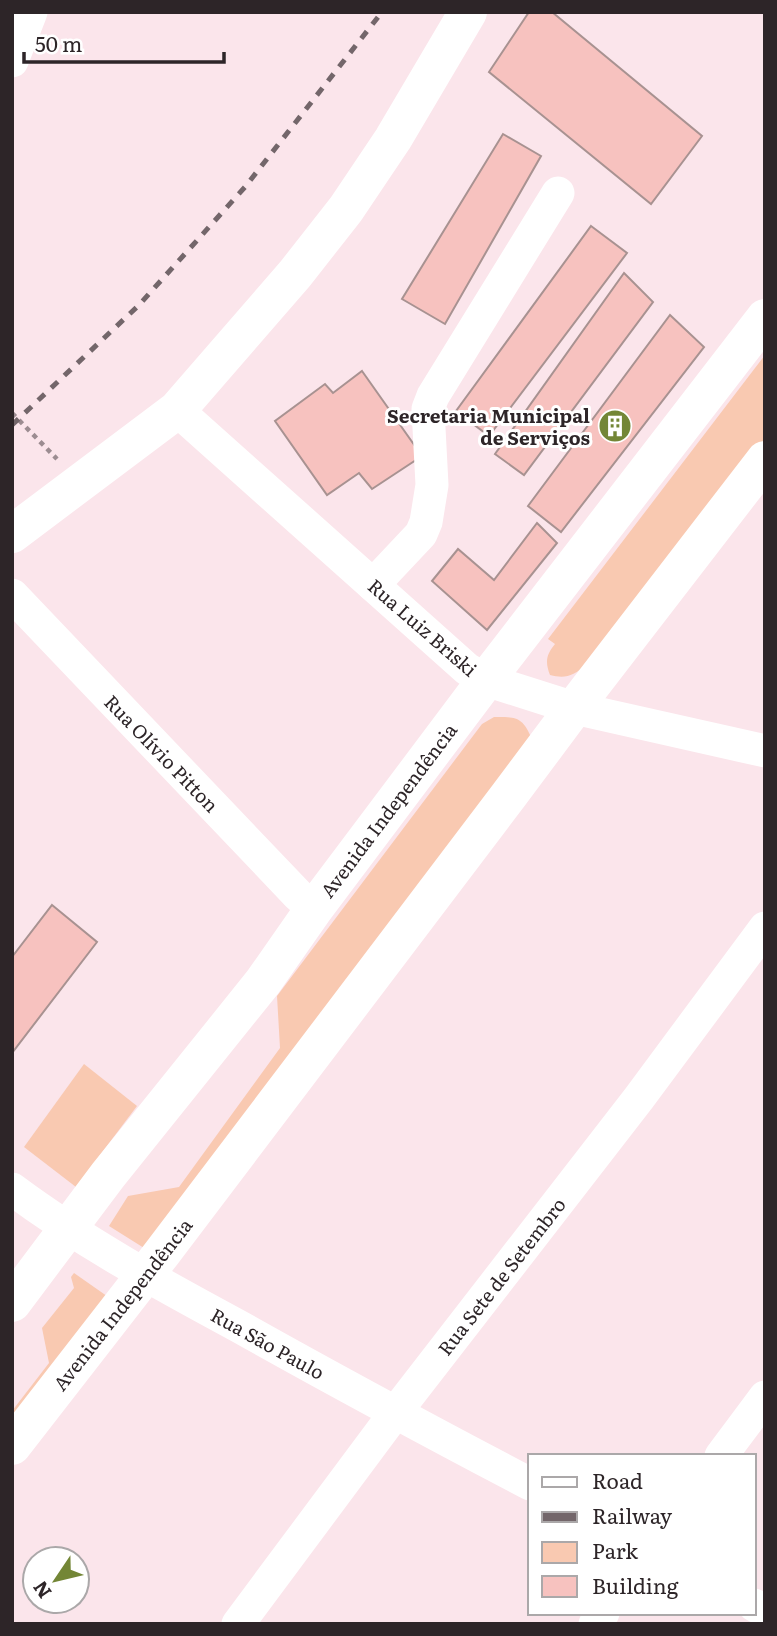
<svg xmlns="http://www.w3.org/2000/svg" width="777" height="1636" font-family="Literata,serif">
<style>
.green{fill:#f9c9b1}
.building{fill:#f7c2bf;stroke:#a89291;stroke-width:2}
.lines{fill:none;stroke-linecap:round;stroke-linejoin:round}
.path{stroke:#9c8c91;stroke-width:4.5;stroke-dasharray:5 5;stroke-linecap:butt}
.minor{stroke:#fff;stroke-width:33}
.major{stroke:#fff;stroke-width:38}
.rail{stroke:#73666a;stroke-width:5;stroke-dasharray:9 9;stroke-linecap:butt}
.labels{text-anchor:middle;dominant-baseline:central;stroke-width:6;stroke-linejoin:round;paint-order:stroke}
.poi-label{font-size:19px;font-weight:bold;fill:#2d2528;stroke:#fff;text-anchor:end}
.street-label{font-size:19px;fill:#2d2528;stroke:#fff}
</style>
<rect width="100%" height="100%" fill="#fbe5eb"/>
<g class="green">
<path d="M 765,355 L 765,445 L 585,665 C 574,676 565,679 550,675 C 545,662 546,655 555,644 L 548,639 Z"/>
<path d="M 494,717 C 515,717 522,716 531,737 L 152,1253 L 109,1226 L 128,1196 L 179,1187 L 280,1048 L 277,996 L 482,724 Z"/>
<polygon points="84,1064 137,1106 76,1187 24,1147"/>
<polygon points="74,1273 114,1301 12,1434 12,1411 49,1363 42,1328 74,1288 71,1277"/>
</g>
<g class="building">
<polygon points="529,12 552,12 702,136 651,204 489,72"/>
<polygon points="503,134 541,156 445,324 402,299"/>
<polygon points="591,226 627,253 489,436 456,411"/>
<polygon points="624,273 653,302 524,475 495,454"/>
<polygon points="670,315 704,347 561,532 528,506"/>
<polygon points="362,371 422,456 372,489 359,473 327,495 275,421 325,384 333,393"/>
<polygon points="537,523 557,543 487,630 432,581 458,549 494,580"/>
<polygon points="52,905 97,942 12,1053 12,957"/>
</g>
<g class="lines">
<polyline class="path" points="12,413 57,459"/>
<g class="minor">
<polyline points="12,61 31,12"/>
<polyline points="177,410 467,669 486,680 574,708 765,751"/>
<polyline points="373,585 421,534 426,522 432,485 428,409 433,396 558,193"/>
<polyline points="12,595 298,895 314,909"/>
<path d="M 12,1189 C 83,1242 162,1285 240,1327 C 336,1381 433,1433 530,1484"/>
<polyline points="721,1456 765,1397"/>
<polyline points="754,1605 765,1611"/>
<polyline points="238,1624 395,1413 639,1098 765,928"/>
<polyline points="595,1624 603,1613"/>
</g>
<g class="major">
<polyline points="12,534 177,410 295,274 346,209 393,139 468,12"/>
<polyline points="12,1303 108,1175 263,982 314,909 486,680 765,318"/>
<polyline points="12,1446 162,1253 509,795 574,708 765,460"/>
</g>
<polyline class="rail" points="12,425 139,305 245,187 382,12"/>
</g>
<defs>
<symbol id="building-disc" viewBox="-11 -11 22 22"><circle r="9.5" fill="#738636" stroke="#fff"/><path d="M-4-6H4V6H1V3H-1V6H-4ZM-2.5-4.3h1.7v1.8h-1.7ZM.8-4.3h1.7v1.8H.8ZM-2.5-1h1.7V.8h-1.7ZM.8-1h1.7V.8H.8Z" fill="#fff"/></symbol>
</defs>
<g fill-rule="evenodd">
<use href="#building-disc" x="596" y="407" width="38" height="38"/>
</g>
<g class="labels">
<g class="poi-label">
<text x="590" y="415">Secretaria Municipal<tspan x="590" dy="22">de Serviços</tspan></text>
</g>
<g class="street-label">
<text transform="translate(423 627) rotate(41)">Rua Luiz Briski</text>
<text transform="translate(162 753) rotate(46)">Rua Olívio Pitton</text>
<text transform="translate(388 810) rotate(-53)">Avenida Independência</text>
<text transform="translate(501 1276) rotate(-52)">Rua Sete de Setembro</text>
<text transform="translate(122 1304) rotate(-52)">Avenida Independência</text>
<text transform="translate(268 1343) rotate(29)">Rua São Paulo</text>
</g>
</g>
<rect width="777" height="1636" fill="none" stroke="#2d2528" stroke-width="28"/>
<rect x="528" y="1454" width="228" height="161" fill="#ffffff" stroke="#aba8a9" stroke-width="2"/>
<rect x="542" y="1477" width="35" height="10" fill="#ffffff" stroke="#aba8a9" stroke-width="2"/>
<text x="592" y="1489" font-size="21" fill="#2d2528">Road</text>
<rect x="542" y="1512" width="35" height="10" fill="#73666a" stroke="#aba8a9" stroke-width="2"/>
<text x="592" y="1524" font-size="21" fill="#2d2528">Railway</text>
<rect x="542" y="1542" width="35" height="21" fill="#f9c9b1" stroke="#aba8a9" stroke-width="2"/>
<text x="592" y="1559" font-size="21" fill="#2d2528">Park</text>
<rect x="542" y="1576" width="35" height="21" fill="#f7c2bf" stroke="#aba8a9" stroke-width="2"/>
<text x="592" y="1594" font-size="21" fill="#2d2528">Building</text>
<g transform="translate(56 1580) rotate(235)"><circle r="33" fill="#ffffff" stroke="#aba8a9" stroke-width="2"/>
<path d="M0-5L12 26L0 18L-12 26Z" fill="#738636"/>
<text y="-10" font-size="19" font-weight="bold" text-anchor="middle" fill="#2d2528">N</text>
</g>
<path d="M24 52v10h200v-10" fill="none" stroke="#2d2528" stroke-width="3.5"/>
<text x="35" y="52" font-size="21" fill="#2d2528" stroke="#ffffff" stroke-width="5" paint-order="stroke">50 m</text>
</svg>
